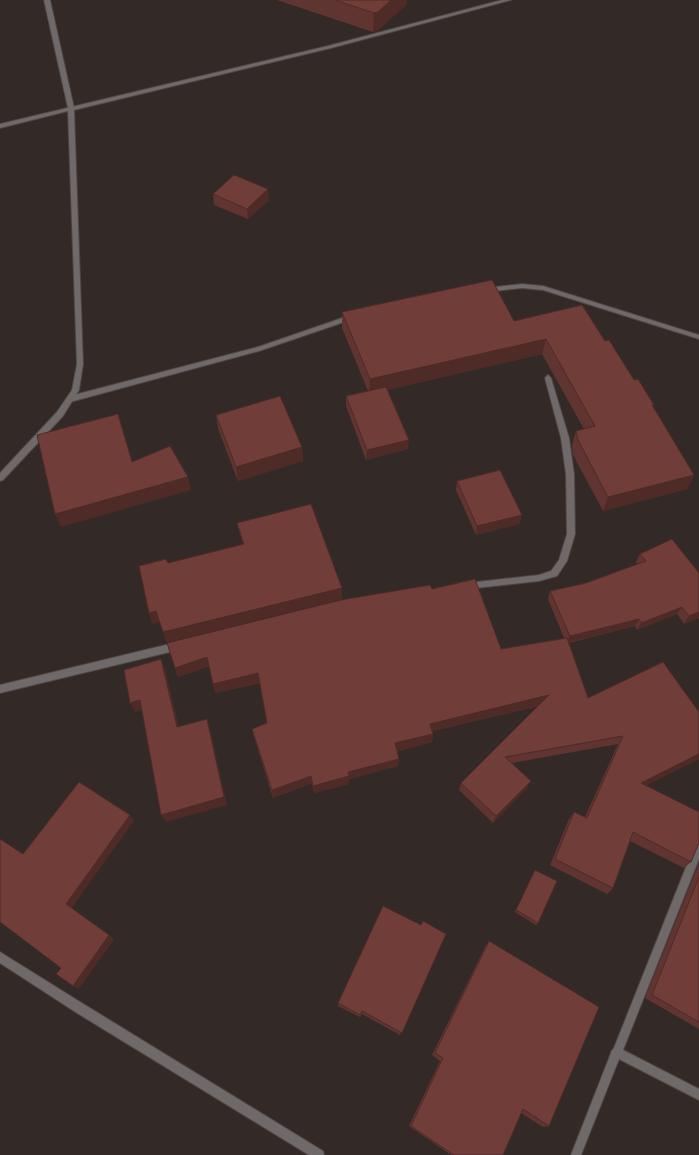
<svg xmlns="http://www.w3.org/2000/svg" width="699" height="1155" font-family="'Asap Condensed',sans-serif">
<style>
.lines{fill:none;stroke-linecap:round;stroke-linejoin:round}
.minor-casing{stroke:#4f4644;stroke-width:2}
.tertiary-casing{stroke:#4f4644;stroke-width:2}
.minor{fill:#6f6969;fill-rule:evenodd}
.tertiary{fill:#6f6969;fill-rule:evenodd}
.wall{fill:#603430}
.shaded-wall{fill:#4e2b27}
.building{fill:#703d38;stroke:#4e2b27}
</style>
<rect width="100%" height="100%" fill="#332a28"/>
<g class="lines">
<defs>
<g id="minor">
<polygon points="44,0 50,0 74,108 73,109 68,108"/>
<polygon points="522,284 543,286 699,335 699,339 543,290 522,288 486,292 483,290 486,288"/>
<polygon points="351,315 353,315 353,319 259,351 70,402 66,399 70,396 258,347"/>
<polygon points="548,375 551,378 569,438 574,474 575,534 567,561 557,576 539,581 467,589 464,588 463,586 464,584 467,583 539,575 551,571 559,560 567,534 566,474 561,438 545,378"/>
<polygon points="178,642 181,643 182,646 181,649 178,650 0,693 0,685"/>
<polygon points="699,842 699,859 623,1050 699,1089 699,1100 619,1059 581,1155 571,1155 611,1053 611,1052 614,1048 694,847 696,844"/>
<polygon points="0,952 85,1005 323,1151 324,1155 309,1155 77,1013 0,963"/>
</g>
<polygon id="tertiary" points="502,0 511,0 331,48 74,110 83,364 79,390 63,416 3,480 0,481 0,473 57,412 72,390 77,364 68,111 0,128 0,124 328,46"/>
</defs>
<use href="#minor" class="minor-casing"/>
<use href="#tertiary" class="tertiary-casing"/>
<use href="#minor" class="minor"/>
<use href="#tertiary" class="tertiary"/>
</g>
<g class="wall">
<polygon points="277,0 407,0 407,4 377,31 373,32"/>
<polygon points="213,194 269,200 248,219 214,205"/>
<polygon points="342,312 514,321 605,341 634,380 654,405 653,407 694,475 687,489 603,511 573,455 572,445 576,431 584,429 542,354 387,390 408,449 366,460 346,406 346,396 368,391 342,328"/>
<polygon points="216,415 302,447 303,461 238,481 218,429"/>
<polygon points="457,481 522,515 519,524 476,535 456,490"/>
<polygon points="237,523 342,588 342,599 167,642 160,622 153,624 149,613 168,563 243,544 240,534"/>
<polygon points="640,554 699,573 699,619 698,618 684,624 677,614 637,630 635,626 569,643 588,698 699,759 645,785 691,862 684,868 630,841 613,888 607,894 550,865 569,819 574,812 585,817 618,744 512,763 527,788 493,823 459,790 461,783 539,706 433,731 432,742 397,751 399,759 398,766 349,779 349,784 314,793 312,783 273,798 254,737 252,729 267,723 260,683 215,693 209,666 178,677 175,668 432,589 501,649 564,638 548,599 550,591 586,583 638,564 636,562"/>
<polygon points="699,863 699,1029 645,998"/>
<polygon points="535,870 538,923 536,925 515,912"/>
<polygon points="421,925 446,934 400,1035 362,1014 360,1017 338,1006 338,1003"/>
<polygon points="489,941 549,1126 543,1127 521,1113 503,1155 451,1155 409,1126 440,1061 432,1055 485,947"/>
</g>
<g class="shaded-wall">
<polygon points="391,0 407,0 407,4 377,31 373,32 374,13"/>
<polygon points="268,189 269,200 248,219 247,209"/>
<polygon points="546,339 542,354 369,394 370,379"/>
<polygon points="409,440 408,449 366,460 367,450"/>
<polygon points="302,447 303,461 238,481 236,467"/>
<polygon points="694,475 687,489 603,511 608,497"/>
<polygon points="188,477 191,490 61,527 55,514"/>
<polygon points="522,515 519,524 476,535 477,526"/>
<polygon points="342,588 342,599 167,642 163,632"/>
<polygon points="682,607 677,614 637,630 641,623"/>
<polygon points="156,611 160,622 153,624 149,613"/>
<polygon points="699,612 699,616 698,618 684,624 689,616"/>
<polygon points="639,619 635,626 566,643 570,636"/>
<polygon points="207,657 210,666 178,677 175,668"/>
<polygon points="161,659 165,669 181,736 177,727"/>
<polygon points="258,673 260,683 215,693 213,684"/>
<polygon points="549,695 545,704 429,732 430,724"/>
<polygon points="140,700 145,709 135,712 130,703"/>
<polygon points="207,719 210,728 227,805 166,822 161,815"/>
<polygon points="433,734 432,742 394,751 395,743"/>
<polygon points="699,754 699,759 635,791 641,783"/>
<polygon points="399,759 398,766 349,779 349,784 314,793 313,786 348,772"/>
<polygon points="311,776 312,783 273,798 272,790"/>
<polygon points="531,781 527,788 493,823 496,816"/>
<polygon points="130,815 134,821 71,909 66,904"/>
<polygon points="109,935 114,939 79,989 73,986"/>
</g>
<g class="building">
<polygon points="335,0 391,0 378,12 374,13"/>
<polygon points="234,175 268,189 247,209 213,194"/>
<polygon points="492,280 514,321 582,305 605,341 609,340 634,380 638,379 654,405 652,405 694,475 608,497 578,440 576,431 595,426 546,339 370,379 342,312"/>
<polygon points="386,387 409,440 367,450 346,396"/>
<polygon points="280,396 302,447 236,467 216,415"/>
<polygon points="118,414 132,462 170,446 188,477 55,514 37,435"/>
<polygon points="500,470 522,515 477,526 457,481"/>
<polygon points="311,504 342,588 163,632 156,611 149,613 139,566 166,559 168,563 244,544 237,523"/>
<polygon points="672,539 699,573 699,612 689,616 682,607 641,623 639,619 570,636 550,591 586,583 646,561 640,554"/>
<polygon points="475,579 501,649 567,638 588,698 663,662 699,712 699,754 641,783 699,812 699,843 691,862 633,832 613,888 555,859 574,812 587,818 623,736 505,757 531,781 496,816 461,783 549,695 430,724 433,734 395,743 399,759 348,772 349,776 313,786 311,776 272,790 252,729 267,723 258,673 213,684 207,657 175,668 167,643 341,600 430,585 432,589"/>
<polygon points="161,659 177,727 207,719 224,797 161,815 140,700 130,703 124,670"/>
<polygon points="79,782 130,815 66,904 109,935 73,986 56,974 61,968 0,922 0,839 23,854"/>
<polygon points="535,870 557,881 538,923 516,910"/>
<polygon points="699,877 699,1022 652,995"/>
<polygon points="383,906 421,925 423,921 446,934 402,1033 362,1011 360,1015 338,1003"/>
<polygon points="489,941 599,1007 549,1126 523,1109 503,1155 454,1155 411,1126 443,1058 435,1053"/>
</g>
</svg>
